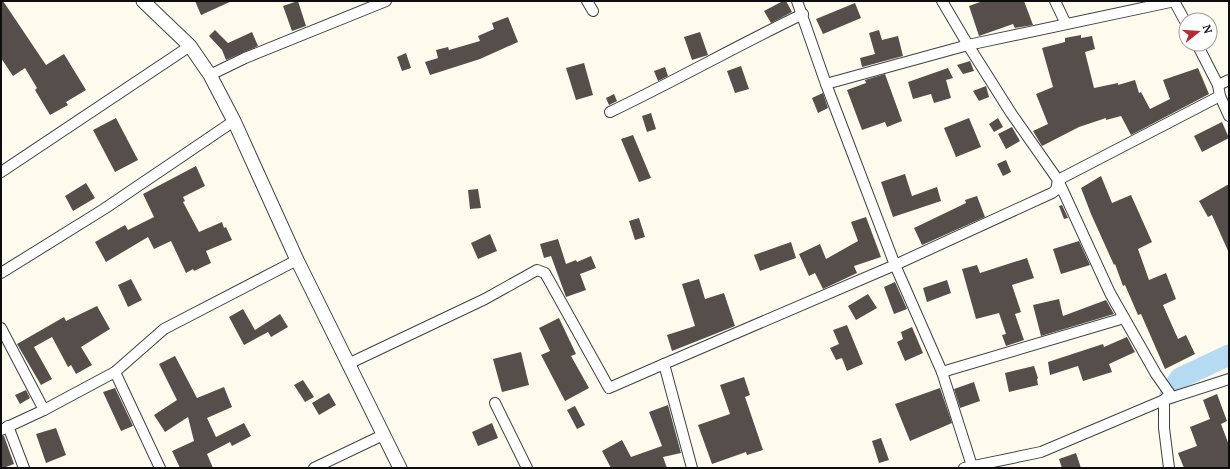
<svg xmlns="http://www.w3.org/2000/svg" width="1230" height="469" font-family="'PT Serif',serif">
<style>
.lines{fill:none;stroke-linecap:round;stroke-linejoin:round}
.river{stroke:#b5dbf3;stroke-width:21}
.building{fill:#554e4a}
.minor-casing{stroke:#404040;stroke-width:12}
.tertiary-casing{stroke:#404040;stroke-width:15}
.minor{stroke:#fff;stroke-width:10}
.tertiary{stroke:#fff;stroke-width:13}
</style>
<rect width="100%" height="100%" fill="#fefbee"/>
<g class="lines">
<polyline class="river" points="1170,394 1180,378 1229,355"/>
</g>
<g class="building">
<polygon points="1,1 3,1 46,65 64,54 86,90 66,102 68,105 50,115 35,90 37,88 25,68 13,76 1,58"/>
<polygon points="195,1 232,1 201,15"/>
<polygon points="298,1 306,26 292,31 283,6"/>
<polygon points="783,1 786,1 792,12 771,23 764,11"/>
<polygon points="983,1 1024,1 1033,25 1015,28 1013,24 979,36 969,6"/>
<polygon points="855,3 861,18 823,34 816,19"/>
<polygon points="508,17 518,42 480,59 430,75 425,62 438,58 436,50 448,47 449,50 480,41 478,36 494,29 492,23"/>
<polygon points="215,30 228,43 252,32 258,46 226,60 222,50 209,36"/>
<polygon points="879,30 882,40 898,36 903,56 862,67 860,58 875,54 869,33"/>
<polygon points="700,32 708,55 692,60 684,37"/>
<polygon points="1081,35 1081,38 1092,36 1095,49 1085,52 1094,88 1118,83 1118,85 1135,80 1139,93 1141,92 1150,109 1170,99 1163,80 1198,68 1209,94 1131,135 1121,116 1106,120 1106,118 1079,127 1042,146 1033,131 1048,124 1036,94 1053,87 1042,48 1065,42 1065,38"/>
<polygon points="406,53 411,68 402,71 397,57"/>
<polygon points="970,61 974,71 963,74 957,65"/>
<polygon points="584,63 593,95 576,100 566,68"/>
<polygon points="741,66 749,89 735,93 727,71"/>
<polygon points="665,67 668,76 658,81 654,71"/>
<polygon points="948,68 953,78 946,80 951,98 934,103 931,94 913,99 908,82"/>
<polygon points="885,74 902,121 887,127 885,122 862,130 847,90 866,83 865,80"/>
<polygon points="986,86 989,97 979,101 973,91"/>
<polygon points="823,93 828,108 818,113 812,98"/>
<polygon points="614,94 617,101 609,105 606,98"/>
<polygon points="651,113 656,129 647,132 642,116"/>
<polygon points="116,118 138,160 115,172 93,130"/>
<polygon points="969,118 981,147 956,157 944,128"/>
<polygon points="998,118 1003,127 994,132 989,124"/>
<polygon points="1222,122 1229,138 1202,152 1194,136"/>
<polygon points="1012,127 1020,141 1006,149 998,134"/>
<polygon points="633,135 651,178 639,182 621,139"/>
<polygon points="1006,160 1011,172 1003,176 997,164"/>
<polygon points="196,166 205,186 183,197 185,201 183,202 199,232 222,222 224,228 226,227 232,240 206,251 211,263 194,271 193,269 186,273 171,241 154,249 148,237 106,262 95,242 125,225 128,230 154,217 143,194"/>
<polygon points="905,174 912,196 937,187 941,201 893,217 881,182"/>
<polygon points="1101,176 1112,203 1131,195 1152,242 1138,249 1149,280 1166,273 1176,299 1163,305 1178,339 1186,335 1195,354 1165,369 1141,314 1138,315 1125,285 1123,286 1115,264 1114,265 1091,214 1081,188"/>
<polygon points="86,183 95,198 73,211 65,196"/>
<polygon points="1229,184 1229,253 1212,215 1208,217 1199,201"/>
<polygon points="478,189 481,208 470,209 468,190"/>
<polygon points="977,196 985,217 922,245 914,228 966,203 965,200"/>
<polygon points="1062,205 1068,218 1064,219 1059,206"/>
<polygon points="866,217 881,257 854,266 857,273 823,289 815,273 809,276 799,254 820,244 826,259 858,241 851,222"/>
<polygon points="639,218 645,237 635,240 629,221"/>
<polygon points="490,234 497,251 478,259 471,243"/>
<polygon points="558,239 566,264 576,260 577,262 591,256 596,268 580,274 586,290 566,297 551,256 544,258 540,244"/>
<polygon points="1079,241 1090,265 1061,274 1053,249"/>
<polygon points="791,242 796,258 760,271 754,255"/>
<polygon points="1027,258 1034,278 1012,285 1021,312 1015,314 1024,340 1006,346 1002,335 1006,334 999,313 976,319 962,269 977,265 980,273"/>
<polygon points="131,279 142,300 128,307 118,285"/>
<polygon points="699,279 705,299 724,293 735,326 672,351 667,335 695,326 682,284"/>
<polygon points="947,280 951,293 927,302 923,288"/>
<polygon points="895,282 907,309 894,314 884,287"/>
<polygon points="868,294 877,308 856,320 848,306"/>
<polygon points="1059,299 1063,316 1106,300 1114,314 1041,336 1033,305"/>
<polygon points="97,306 110,329 81,347 92,365 76,374 71,365 68,367 52,337 34,347 52,379 41,385 17,344 64,317 66,321"/>
<polygon points="243,309 255,330 280,314 288,327 271,337 268,332 244,345 229,317"/>
<polygon points="559,318 576,354 571,356 589,388 565,401 541,355 550,351 539,328"/>
<polygon points="847,325 863,364 847,371 842,358 836,360 830,348 839,344 833,330"/>
<polygon points="912,327 923,353 905,361 897,342 903,339 901,332"/>
<polygon points="1127,337 1135,352 1109,364 1112,372 1083,381 1078,366 1050,375 1048,362 1103,344 1104,347"/>
<polygon points="521,352 529,385 502,392 493,359"/>
<polygon points="175,356 197,398 224,387 232,407 207,418 216,437 244,423 251,436 232,446 230,442 207,454 213,468 180,468 172,451 194,441 188,417 165,432 154,415 177,400 159,364"/>
<polygon points="1034,366 1038,378 1037,379 1038,385 1009,392 1005,373"/>
<polygon points="744,377 750,395 745,397 763,450 747,455 746,452 712,464 698,425 730,414 720,385"/>
<polygon points="303,380 314,397 305,402 294,385"/>
<polygon points="974,382 980,401 960,408 954,389"/>
<polygon points="115,388 133,426 121,431 103,392"/>
<polygon points="940,388 952,423 910,441 895,404"/>
<polygon points="26,390 30,398 20,404 15,395"/>
<polygon points="329,393 336,405 319,415 312,403"/>
<polygon points="1217,394 1227,421 1221,424 1229,445 1229,468 1184,468 1178,453 1197,446 1190,427 1210,419 1203,400"/>
<polygon points="668,405 681,453 663,457 667,468 611,468 602,451 622,440 631,457 662,446 649,412"/>
<polygon points="575,406 585,425 577,429 567,410"/>
<polygon points="492,423 498,438 478,446 472,432"/>
<polygon points="56,428 66,455 46,463 36,434"/>
<polygon points="1,436 4,436 14,464 3,468 1,468"/>
<polygon points="881,438 889,460 879,463 872,441"/>
<polygon points="1076,453 1081,468 1062,468 1059,459"/>
</g>
<g class="lines">
<defs>
<g id="minor">
<polyline points="587,1 593,11"/>
<polyline points="797,1 826,84 895,265 942,372 972,466"/>
<polyline points="942,1 968,45 1011,113 1058,180 1110,293 1156,374 1170,394 1164,400 1164,428 1169,468"/>
<polyline points="1055,1 1066,24"/>
<polyline points="1174,1 1186,23"/>
<polyline points="1197,44 1218,85 1220,96 1229,116"/>
<polyline points="210,75 245,58 386,1"/>
<polyline points="826,84 968,45 1175,1"/>
<polyline points="1218,85 1229,80"/>
<path d="M 610,112 C 675,81 738,45 803,14"/>
<polyline points="1,172 190,46"/>
<polyline points="1,273 104,209 234,121"/>
<polyline points="1,328 44,410"/>
<polyline points="348,364 485,299 537,270 545,273 609,388 664,364"/>
<polyline points="115,372 160,468"/>
<polyline points="942,372 1124,318"/>
<polyline points="495,403 527,468"/>
<polyline points="8,426 24,468"/>
<polyline points="1,430 44,410 115,372 164,329 297,260"/>
<polyline points="314,468 383,435"/>
<polyline points="692,468 664,364 895,265 1052,193 1056,190 1058,180 1220,96"/>
<polyline points="964,468 1041,452 1164,400 1229,379"/>
</g>
<polyline id="tertiary" points="143,1 190,46 210,75 234,121 297,260 400,468"/>
</defs>
<use href="#minor" class="minor-casing"/>
<use href="#tertiary" class="tertiary-casing"/>
<use href="#minor" class="minor"/>
<use href="#tertiary" class="tertiary"/>
</g>
<rect width="1230" height="469" fill="none" stroke="#0d0d0d" stroke-width="4"/>
<g transform="translate(1198 32) rotate(73)"><circle r="19" fill="#ffffff" stroke="#9e9e9e"/>
<path d="M0-3L7 15L0 10L-7 15Z" fill="#b52d33"/>
<text y="-6" font-size="11" font-weight="bold" text-anchor="middle" fill="#0d0d0d">N</text>
</g>
</svg>
